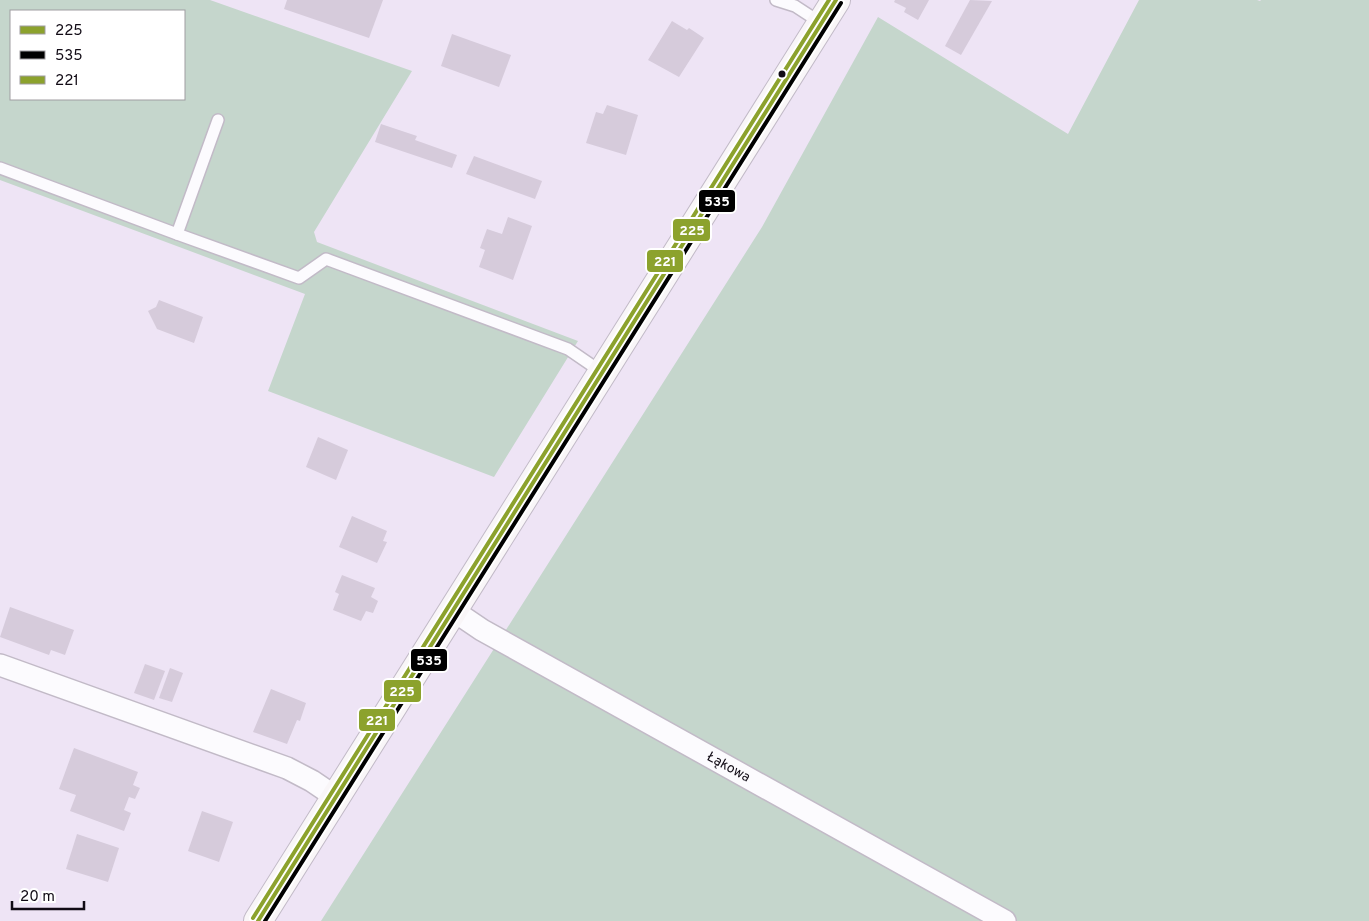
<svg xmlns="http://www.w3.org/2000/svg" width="1369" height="921" font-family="Overpass,sans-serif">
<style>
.green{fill:#c5d6cc;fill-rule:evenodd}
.building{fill:#d6cbdb}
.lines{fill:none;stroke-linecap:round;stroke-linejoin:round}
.lane-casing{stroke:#c2bac7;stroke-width:14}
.street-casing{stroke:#c2bac7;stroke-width:24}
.secondary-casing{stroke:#c2bac7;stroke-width:30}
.lane{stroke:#fcfbfe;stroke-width:11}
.street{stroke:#fcfbfe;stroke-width:21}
.secondary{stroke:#f9f6f8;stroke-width:28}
.bus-1-casing{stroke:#fff;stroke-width:8}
.bus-2-casing{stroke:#fff;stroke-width:8}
.bus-3-casing{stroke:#fff;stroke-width:8}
.bus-1{stroke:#8ca22d;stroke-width:4}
.bus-2{stroke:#000;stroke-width:4}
.bus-3{stroke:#8ca22d;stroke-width:4}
.bus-dot{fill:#110b15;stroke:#fff;stroke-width:2}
.labels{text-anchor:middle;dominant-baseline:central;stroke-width:4.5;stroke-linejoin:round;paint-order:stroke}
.street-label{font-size:14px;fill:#110b15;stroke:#fff}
.line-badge{stroke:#fff;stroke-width:2}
.badge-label{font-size:14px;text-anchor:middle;font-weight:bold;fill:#fff}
</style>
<rect width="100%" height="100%" fill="#eee4f5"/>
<g class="green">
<path d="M 0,0 L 210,0 L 412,71 L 314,232 L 317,242 L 578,341 L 494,477 L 268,391 L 305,294 L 0,180 ZM 11,11 L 184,11 L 184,99 L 11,99 Z"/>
<polygon points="1139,0 1257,0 1260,1 1261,0 1369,0 1369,921 321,921 762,227 878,17 1068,134"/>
</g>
<g class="building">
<polygon points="287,0 383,0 369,38 284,9"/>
<polygon points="895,0 929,0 918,20 904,12 906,8 894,2"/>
<polygon points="970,0 992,1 961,55 945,46"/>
<polygon points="672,21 687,30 689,28 704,38 679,77 648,60"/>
<polygon points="452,34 511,55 499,87 441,66"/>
<polygon points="607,105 638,115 626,155 586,143 596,112 603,114"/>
<polygon points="381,124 417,136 415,140 457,155 452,168 375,142"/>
<polygon points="474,156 542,181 535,199 466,174"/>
<polygon points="508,217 532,226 513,280 479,267 485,250 480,248 487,229 502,234"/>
<polygon points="159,300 203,317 194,343 157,329 148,311 156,307"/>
<polygon points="318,437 348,450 336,480 306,467"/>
<polygon points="352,516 387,531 383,541 387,542 377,563 339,547"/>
<polygon points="342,575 375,588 371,597 378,601 373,613 366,611 361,621 333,610 339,594 335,592"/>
<polygon points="10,607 74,630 65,655 51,650 49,655 0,637"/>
<polygon points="145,664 165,671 154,700 134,693"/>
<polygon points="170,668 183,673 172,702 159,698"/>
<polygon points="271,689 306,703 300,721 297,720 287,744 253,732"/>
<polygon points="74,748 138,772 133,785 140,788 135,799 129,797 124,810 131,813 124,831 70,811 76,795 59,789"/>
<polygon points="202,811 233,822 219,862 188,851"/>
<polygon points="77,834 119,848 108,882 66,869"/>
</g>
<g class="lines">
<defs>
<g id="lane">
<polyline points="776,0 795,6 821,23"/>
<polyline points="0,168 177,234 299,278 326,259 568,349 603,373"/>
<polyline points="177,234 218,120"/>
</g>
<g id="street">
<path id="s1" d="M 454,611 L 482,630 L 1005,921"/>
<polyline points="0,665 287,768 312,781 337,798"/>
</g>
<polyline id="secondary" points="258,921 836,0"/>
</defs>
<use href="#lane" class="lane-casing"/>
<use href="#street" class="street-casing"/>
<use href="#secondary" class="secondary-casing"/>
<use href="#lane" class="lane"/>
<use href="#street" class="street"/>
<use href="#secondary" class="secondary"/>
<defs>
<polyline id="bus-1" points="258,921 836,0"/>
<polyline id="bus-2" points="265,921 841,3"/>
<polyline id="bus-3" points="253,918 829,0"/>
</defs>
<use href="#bus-1" class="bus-1-casing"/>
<use href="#bus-2" class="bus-2-casing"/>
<use href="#bus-3" class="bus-3-casing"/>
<use href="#bus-1" class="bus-1"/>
<use href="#bus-2" class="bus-2"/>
<use href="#bus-3" class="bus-3"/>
</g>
<circle class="bus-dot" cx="782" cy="74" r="4.5"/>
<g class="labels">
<g class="street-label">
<text stroke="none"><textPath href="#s1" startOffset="316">Łąkowa</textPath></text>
</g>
</g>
<g class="line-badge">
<rect x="698" y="189" width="38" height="24" rx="5" fill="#000"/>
<rect x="672" y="218" width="39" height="24" rx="5" fill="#8ca22d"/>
<rect x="646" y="249" width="38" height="24" rx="5" fill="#8ca22d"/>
<rect x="410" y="648" width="38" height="24" rx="5" fill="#000"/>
<rect x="383" y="679" width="39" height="24" rx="5" fill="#8ca22d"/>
<rect x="358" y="708" width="38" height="24" rx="5" fill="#8ca22d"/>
</g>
<g class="badge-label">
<text x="717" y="206">535</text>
<text x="692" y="235">225</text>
<text x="665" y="266">221</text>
<text x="429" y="665">535</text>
<text x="402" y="696">225</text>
<text x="377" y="725">221</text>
</g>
<rect x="10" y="10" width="175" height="90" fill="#ffffff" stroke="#a09da1"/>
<rect x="20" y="26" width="25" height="8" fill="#8ca22d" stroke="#a09da1"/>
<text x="55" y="35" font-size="15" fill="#110b15">225</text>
<rect x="20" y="51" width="25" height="8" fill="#000000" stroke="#a09da1"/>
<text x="55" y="60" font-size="15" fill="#110b15">535</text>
<rect x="20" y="76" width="25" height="8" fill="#8ca22d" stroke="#a09da1"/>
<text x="55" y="85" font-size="15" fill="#110b15">221</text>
<path d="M12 901v8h72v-8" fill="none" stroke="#110b15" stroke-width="2.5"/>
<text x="20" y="901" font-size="15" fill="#110b15" stroke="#ffffff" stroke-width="4" paint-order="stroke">20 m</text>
</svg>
